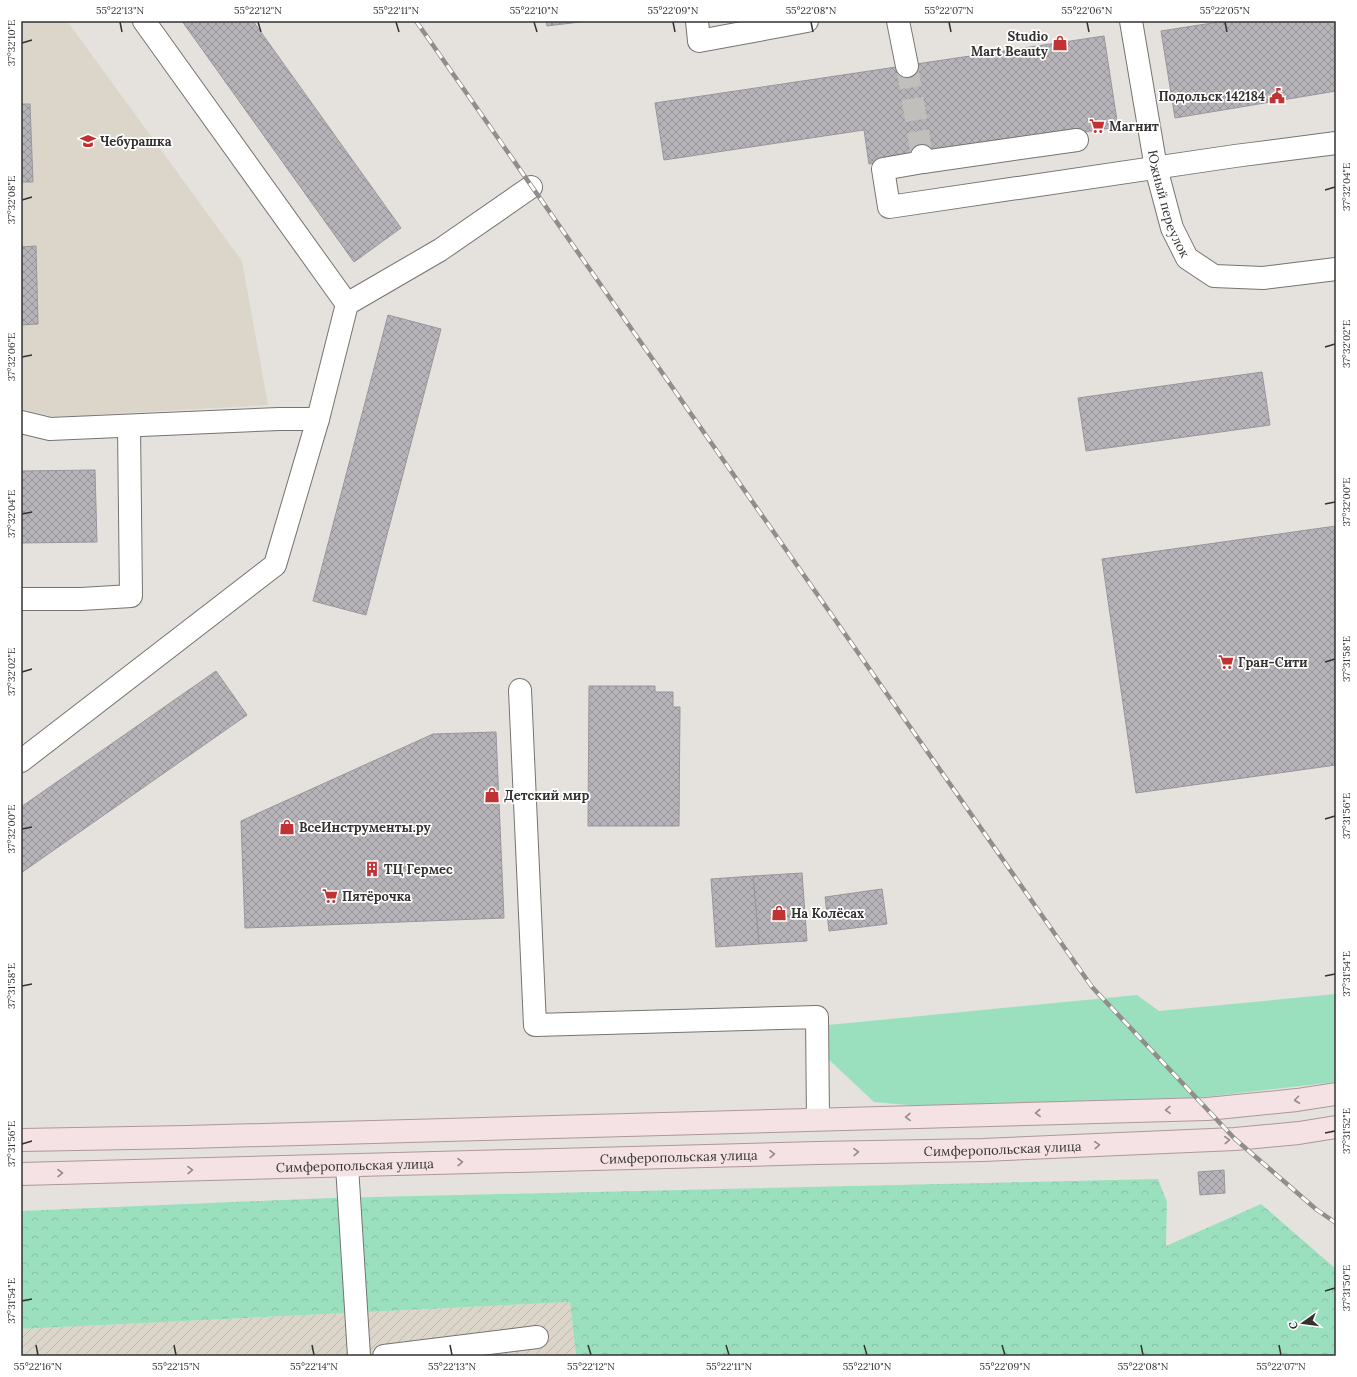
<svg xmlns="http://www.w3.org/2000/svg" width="1357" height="1377" font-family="Lora,serif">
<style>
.built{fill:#dbd5ca}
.industrial{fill:url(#industrial-furrows)}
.green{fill:#9be0be}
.forest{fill:url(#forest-crowns)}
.building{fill:url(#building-cross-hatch);stroke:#98979b}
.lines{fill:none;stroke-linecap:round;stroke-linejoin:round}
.minor-tunnel{stroke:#c1bfbb;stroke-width:22;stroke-dasharray:22 11;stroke-linecap:butt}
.minor-casing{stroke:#767471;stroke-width:24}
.major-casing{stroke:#ad9799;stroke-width:24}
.minor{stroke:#fff;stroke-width:22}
.major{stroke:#f5e2e4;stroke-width:22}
.rail-casing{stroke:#908e8b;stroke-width:4.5}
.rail{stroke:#fff;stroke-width:3;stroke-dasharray:9;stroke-linecap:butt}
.oneway{stroke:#948a8a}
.ticks{fill:none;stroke:#333230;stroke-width:1.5}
.labels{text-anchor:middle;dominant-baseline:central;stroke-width:3.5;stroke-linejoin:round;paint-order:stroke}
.poi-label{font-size:13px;font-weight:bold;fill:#333230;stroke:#fff;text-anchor:start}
.street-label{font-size:13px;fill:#333230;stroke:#fff}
.neatline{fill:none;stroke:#333230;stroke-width:1.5}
.ticks-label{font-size:10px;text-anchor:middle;fill:#333230}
</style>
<defs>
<pattern id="industrial-furrows" width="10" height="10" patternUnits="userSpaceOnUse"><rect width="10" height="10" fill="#dbd5ca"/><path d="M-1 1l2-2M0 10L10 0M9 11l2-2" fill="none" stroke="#bcb7ae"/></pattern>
<pattern id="forest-crowns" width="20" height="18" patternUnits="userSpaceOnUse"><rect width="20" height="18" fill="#9be0be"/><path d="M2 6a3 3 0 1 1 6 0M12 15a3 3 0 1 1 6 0" fill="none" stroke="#86c1a4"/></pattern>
<pattern id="building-cross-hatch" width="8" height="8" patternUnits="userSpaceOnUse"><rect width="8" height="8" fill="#b6b4b9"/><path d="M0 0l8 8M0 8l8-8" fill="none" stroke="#959397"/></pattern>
</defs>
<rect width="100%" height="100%" fill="#e5e2de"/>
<polygon class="built" points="21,21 67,21 242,261 268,405 55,417 21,409"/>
<polygon class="industrial" points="570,1302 576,1356 21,1356 21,1329"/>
<polygon class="green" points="1336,994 1336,1082 1179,1100 918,1106 874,1102 826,1057 828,1025 1137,995 1159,1011"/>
<polygon class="forest" points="1158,1179 1167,1202 1166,1246 1261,1204 1336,1269 1336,1356 576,1356 570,1302 21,1329 21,1211 330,1198"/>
<g class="building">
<polygon points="182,21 253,21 401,228 354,262"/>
<polygon points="546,21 588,21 547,26"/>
<polygon points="1225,21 1336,21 1336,91 1175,118 1161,31"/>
<polygon points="1104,36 1118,127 869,164 864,130 664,160 655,103"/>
<polygon points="21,104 30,104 33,182 21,182"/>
<polygon points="36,246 38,324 21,325 21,247"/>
<polygon points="388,315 441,329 366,615 313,601"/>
<polygon points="1262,372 1270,425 1086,451 1078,398"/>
<polygon points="95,470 97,542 21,543 21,471"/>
<polygon points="1336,526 1336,765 1136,793 1102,559"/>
<polygon points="216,671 247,715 21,873 21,807"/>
<polygon points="589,686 655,686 655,692 673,692 673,707 680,707 679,826 588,826"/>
<polygon points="496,732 504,918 245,928 241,821 433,734"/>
<polygon points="802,873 807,941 759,944 753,876"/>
<polygon points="753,876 759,944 716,947 711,879"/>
<polygon points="882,889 887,924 829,931 825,897"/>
<polygon points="1224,1170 1225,1193 1200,1195 1198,1172"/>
</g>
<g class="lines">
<polyline class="minor-tunnel" points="907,66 922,156"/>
<defs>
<g id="minor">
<polyline points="697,21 699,41 807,21"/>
<polyline points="898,21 907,66"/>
<path id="s1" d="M 1131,21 L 1156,168 L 1172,228 L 1187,258 L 1214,276 L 1263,278 L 1336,269"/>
<polyline points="922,156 923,162 883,169 889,207 1235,156 1336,143"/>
<polyline points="923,162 1077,140"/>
<polyline points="347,304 440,250 531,187"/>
<polyline points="21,422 50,429 279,419 318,419 347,304 144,21"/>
<polyline points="21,599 81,599 131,596 129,427"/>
<polyline points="520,690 535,1025 817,1017 818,1119"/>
<polyline points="21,761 275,565 318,419"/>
<polyline points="347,1166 359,1356"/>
<polyline points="384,1356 537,1337"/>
</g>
<g id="major">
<polyline points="21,1140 187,1137 1207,1109 1297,1100 1336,1094"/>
<path id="s2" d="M 21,1174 L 817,1153 L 983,1150 L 1235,1139 L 1299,1133 L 1336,1127"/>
</g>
</defs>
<use href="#minor" class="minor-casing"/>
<use href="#major" class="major-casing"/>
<use href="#minor" class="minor"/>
<use href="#major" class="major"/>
<defs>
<polyline id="rail" points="416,21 1092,987 1235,1139 1317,1210 1336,1223"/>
</defs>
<use href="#rail" class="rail-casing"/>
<use href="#rail" class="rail"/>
</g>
<defs><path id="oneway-chevron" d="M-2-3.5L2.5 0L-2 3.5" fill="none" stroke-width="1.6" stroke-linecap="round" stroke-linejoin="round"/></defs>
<g class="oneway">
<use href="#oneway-chevron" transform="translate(1297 1100) rotate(173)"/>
<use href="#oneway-chevron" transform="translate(1168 1110) rotate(178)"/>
<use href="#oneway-chevron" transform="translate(1038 1113) rotate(178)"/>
<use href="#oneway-chevron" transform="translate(908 1117) rotate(178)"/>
<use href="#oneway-chevron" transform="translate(1227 1140) rotate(-3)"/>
<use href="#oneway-chevron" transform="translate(1097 1145) rotate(-3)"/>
<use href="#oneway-chevron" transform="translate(856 1152) rotate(-1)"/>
<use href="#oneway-chevron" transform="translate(772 1154) rotate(-1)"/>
<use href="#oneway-chevron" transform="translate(460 1162) rotate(-2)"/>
<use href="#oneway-chevron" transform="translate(190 1170) rotate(-1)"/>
<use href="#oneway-chevron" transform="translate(60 1173) rotate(-1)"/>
</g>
<path class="ticks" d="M 120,22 L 122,32M 258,22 L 261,32M 396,22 L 399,32M 534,22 L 537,32M 673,22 L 675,32M 811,22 L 813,32M 949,22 L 951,32M 1087,22 L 1089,32M 1225,22 L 1227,32M 22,43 L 32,40M 1325,190 L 1335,187M 22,200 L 32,197M 1325,347 L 1335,344M 22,357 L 32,355M 1325,504 L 1335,502M 22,514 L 32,512M 1325,662 L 1335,659M 22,672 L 32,669M 1325,819 L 1335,816M 22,829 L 32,827M 1325,976 L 1335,974M 22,986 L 32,984M 1325,1133 L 1335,1131M 22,1144 L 32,1141M 1325,1291 L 1335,1288M 22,1301 L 32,1299M 36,1345 L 38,1355M 174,1345 L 176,1355M 312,1345 L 314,1355M 450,1345 L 452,1355M 588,1345 L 591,1355M 726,1345 L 729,1355M 864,1345 L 867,1355M 1002,1345 L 1005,1355M 1141,1345 L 1143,1355M 1279,1345 L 1281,1355"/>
<defs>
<symbol id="shop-bare" viewBox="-9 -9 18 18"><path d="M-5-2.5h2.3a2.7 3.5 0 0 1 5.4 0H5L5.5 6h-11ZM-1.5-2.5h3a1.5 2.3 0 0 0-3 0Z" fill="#c13232" stroke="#fff" stroke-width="2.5" paint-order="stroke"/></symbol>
<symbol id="civic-bare" viewBox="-9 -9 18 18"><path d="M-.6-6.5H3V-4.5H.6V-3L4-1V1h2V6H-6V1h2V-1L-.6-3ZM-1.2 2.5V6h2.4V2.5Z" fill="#c13232" stroke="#fff" stroke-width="2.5" paint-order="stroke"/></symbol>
<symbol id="supermarket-bare" viewBox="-9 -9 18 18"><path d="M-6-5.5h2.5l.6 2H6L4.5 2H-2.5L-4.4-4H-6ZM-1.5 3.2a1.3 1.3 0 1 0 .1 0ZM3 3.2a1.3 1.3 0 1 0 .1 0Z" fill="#c13232" stroke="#fff" stroke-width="2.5" paint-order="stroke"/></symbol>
<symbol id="school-bare" viewBox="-9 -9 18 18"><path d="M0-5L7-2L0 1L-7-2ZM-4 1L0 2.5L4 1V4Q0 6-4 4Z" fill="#c13232" stroke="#fff" stroke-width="2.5" paint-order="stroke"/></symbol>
<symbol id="building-bare" viewBox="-9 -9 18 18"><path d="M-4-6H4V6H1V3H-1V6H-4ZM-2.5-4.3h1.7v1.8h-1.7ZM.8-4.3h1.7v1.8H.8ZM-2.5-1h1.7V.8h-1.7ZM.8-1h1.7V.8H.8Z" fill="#c13232" stroke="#fff" stroke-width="2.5" paint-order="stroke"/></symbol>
</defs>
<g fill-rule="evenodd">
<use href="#shop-bare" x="1049" y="32" width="22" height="22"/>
<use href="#civic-bare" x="1266" y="85" width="22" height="22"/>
<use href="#supermarket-bare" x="1086" y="115" width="22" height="22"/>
<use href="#school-bare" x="77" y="130" width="22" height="22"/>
<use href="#supermarket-bare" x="1215" y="651" width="22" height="22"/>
<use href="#shop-bare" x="481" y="784" width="22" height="22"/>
<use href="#shop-bare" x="276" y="816" width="22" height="22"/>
<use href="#building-bare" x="361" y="858" width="22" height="22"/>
<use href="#supermarket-bare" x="319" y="885" width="22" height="22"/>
<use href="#shop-bare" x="768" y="902" width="22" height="22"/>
</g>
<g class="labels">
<g class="poi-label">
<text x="1048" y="36" text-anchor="end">Studio<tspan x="1048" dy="15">Mart Beauty</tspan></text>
<text x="1265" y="96" text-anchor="end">Подольск 142184</text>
<text x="1109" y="126">Магнит</text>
<text x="100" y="141">Чебурашка</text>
<text x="1238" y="662">Гран-Сити</text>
<text x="504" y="795">Детский мир</text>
<text x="299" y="827">ВсеИнструменты.ру</text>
<text x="384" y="869">ТЦ Гермес</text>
<text x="342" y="896">Пятёрочка</text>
<text x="791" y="913">На Колёсах</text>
</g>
<g class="street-label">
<text stroke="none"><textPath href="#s1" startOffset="187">Южный переулок</textPath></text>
<text stroke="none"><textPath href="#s2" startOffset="982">Симферопольская улица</textPath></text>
<text stroke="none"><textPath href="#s2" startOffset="658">Симферопольская улица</textPath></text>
<text stroke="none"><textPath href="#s2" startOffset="334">Симферопольская улица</textPath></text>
</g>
</g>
<rect width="1357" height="1377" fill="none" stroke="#ffffff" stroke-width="44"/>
<g transform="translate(1303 1323) rotate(256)" stroke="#ffffff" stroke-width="3" paint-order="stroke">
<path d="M0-3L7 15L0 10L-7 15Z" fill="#333230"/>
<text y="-6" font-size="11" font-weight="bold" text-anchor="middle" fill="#333230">С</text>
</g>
<rect x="22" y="22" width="1313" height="1333" class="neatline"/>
<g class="ticks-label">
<text x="120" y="14">55°22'13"N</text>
<text x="258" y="14">55°22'12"N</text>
<text x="396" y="14">55°22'11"N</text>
<text x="534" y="14">55°22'10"N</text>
<text x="673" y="14">55°22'09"N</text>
<text x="811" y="14">55°22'08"N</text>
<text x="949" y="14">55°22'07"N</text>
<text x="1087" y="14">55°22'06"N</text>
<text x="1225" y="14">55°22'05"N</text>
<text transform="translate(11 43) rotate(-90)" y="4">37°32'10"E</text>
<text transform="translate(1346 187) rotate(-90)" y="4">37°32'04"E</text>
<text transform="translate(11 200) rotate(-90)" y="4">37°32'08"E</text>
<text transform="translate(1346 344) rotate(-90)" y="4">37°32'02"E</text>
<text transform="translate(11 357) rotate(-90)" y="4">37°32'06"E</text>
<text transform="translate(1346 502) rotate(-90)" y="4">37°32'00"E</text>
<text transform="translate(11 514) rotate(-90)" y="4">37°32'04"E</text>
<text transform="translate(1346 659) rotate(-90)" y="4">37°31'58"E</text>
<text transform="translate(11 672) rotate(-90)" y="4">37°32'02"E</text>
<text transform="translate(1346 816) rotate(-90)" y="4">37°31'56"E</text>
<text transform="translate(11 829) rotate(-90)" y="4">37°32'00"E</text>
<text transform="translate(1346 974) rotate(-90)" y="4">37°31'54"E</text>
<text transform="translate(11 986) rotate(-90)" y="4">37°31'58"E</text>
<text transform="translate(1346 1131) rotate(-90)" y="4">37°31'52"E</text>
<text transform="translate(11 1144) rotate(-90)" y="4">37°31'56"E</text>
<text transform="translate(1346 1288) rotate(-90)" y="4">37°31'50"E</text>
<text transform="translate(11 1301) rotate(-90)" y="4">37°31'54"E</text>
<text x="38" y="1370">55°22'16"N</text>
<text x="176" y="1370">55°22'15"N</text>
<text x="314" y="1370">55°22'14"N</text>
<text x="452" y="1370">55°22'13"N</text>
<text x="591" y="1370">55°22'12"N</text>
<text x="729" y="1370">55°22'11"N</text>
<text x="867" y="1370">55°22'10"N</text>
<text x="1005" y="1370">55°22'09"N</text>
<text x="1143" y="1370">55°22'08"N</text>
<text x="1281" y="1370">55°22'07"N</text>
</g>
</svg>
